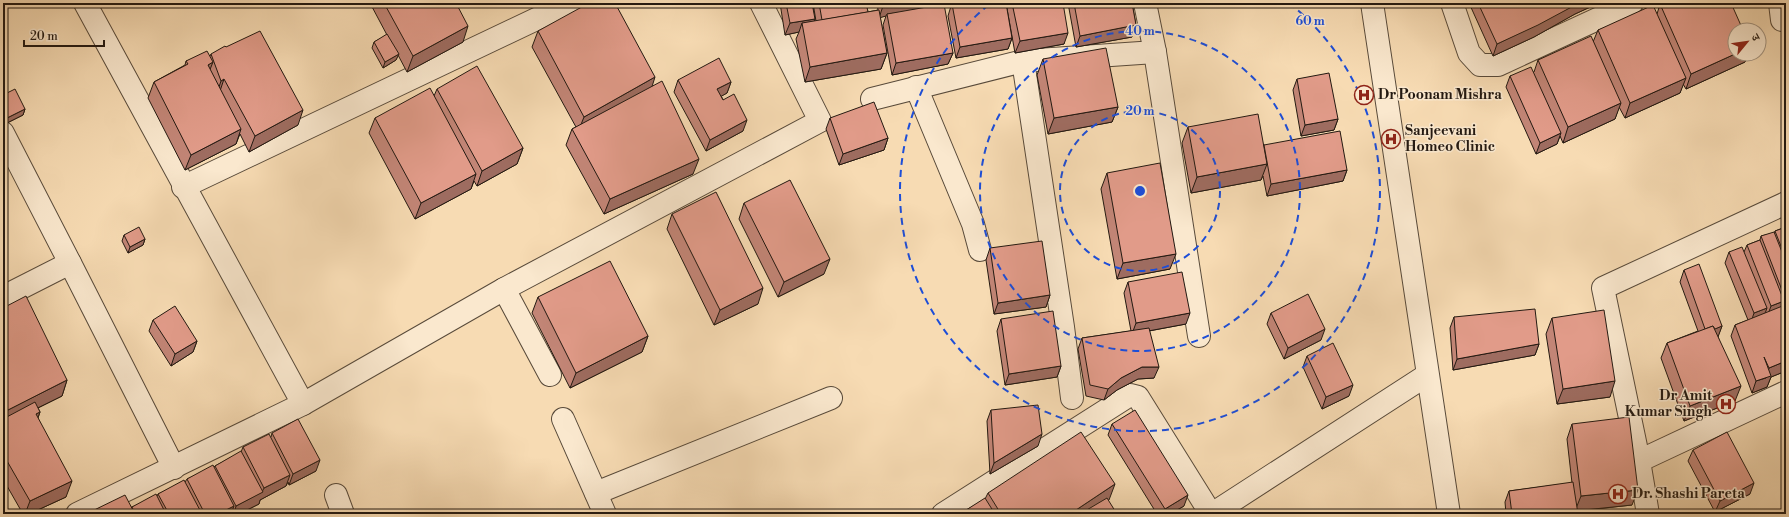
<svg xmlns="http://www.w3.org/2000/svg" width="1789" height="517" font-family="'Libre Bodoni','Noto Serif Devanagari',serif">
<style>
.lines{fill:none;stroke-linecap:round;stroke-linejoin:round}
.minor-casing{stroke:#584a3a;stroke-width:24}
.tertiary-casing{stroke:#584a3a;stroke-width:24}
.minor{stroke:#fae8ce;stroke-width:22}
.tertiary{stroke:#fae8ce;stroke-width:22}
.wall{fill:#c28576;stroke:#231911}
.shaded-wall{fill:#9e6c60;stroke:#231911}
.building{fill:#e19b89;stroke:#231911}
.ring{fill:none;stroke:#1d4ed8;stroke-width:2;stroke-dasharray:7 5}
.labels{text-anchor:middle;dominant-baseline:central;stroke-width:3;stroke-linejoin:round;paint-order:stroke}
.poi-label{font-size:14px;font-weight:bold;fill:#231911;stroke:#fae8ce;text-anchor:start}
.centre{fill:#1d4ed8;stroke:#fae8ce;stroke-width:2}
.ring-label{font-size:12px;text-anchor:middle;font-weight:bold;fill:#1d4ed8;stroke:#fae8ce;stroke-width:3;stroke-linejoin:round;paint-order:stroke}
</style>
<rect width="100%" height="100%" fill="#f7dbb3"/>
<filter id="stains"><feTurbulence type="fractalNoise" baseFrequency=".005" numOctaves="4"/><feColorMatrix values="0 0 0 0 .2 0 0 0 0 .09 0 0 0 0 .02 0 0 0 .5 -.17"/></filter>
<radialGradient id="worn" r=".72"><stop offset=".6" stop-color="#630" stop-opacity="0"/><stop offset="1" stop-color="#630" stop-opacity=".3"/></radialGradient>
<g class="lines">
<defs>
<g id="minor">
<polyline points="1452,3 1469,53 1480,65 1498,65 1632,3"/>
<polyline points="1780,3 1782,20"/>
<polyline points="1155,52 1199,336"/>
<polyline points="1023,61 1063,327 1072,398"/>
<polyline points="916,87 973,224 980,250"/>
<polyline points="872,99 1023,61 1155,52 1145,3"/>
<polyline points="3,133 70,263 3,297"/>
<polyline points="183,187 570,3"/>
<polyline points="70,263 174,468"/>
<polyline points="504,289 550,375"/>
<polyline points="303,404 504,289 820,121 761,3"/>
<polyline points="563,419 605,514"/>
<polyline points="1639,461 1603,288 1786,203"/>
<polyline points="596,493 831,398"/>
<polyline points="336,495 343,514"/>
<polyline points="77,514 303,404 85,3"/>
<polyline points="943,514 1130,395 1138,397 1211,514"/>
<polyline points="1212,514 1427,375"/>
<polyline points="1648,514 1639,461 1786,392"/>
</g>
<polyline id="tertiary" points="1372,3 1449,514"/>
</defs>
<use href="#minor" class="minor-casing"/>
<use href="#tertiary" class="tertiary-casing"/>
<use href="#minor" class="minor"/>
<use href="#tertiary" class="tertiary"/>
</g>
<g class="wall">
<polygon points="370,3 456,3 463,42 407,72 398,55 396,60 383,68 372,48 374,42 387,35"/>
<polygon points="780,3 812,3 815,19 814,21 816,21 813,3 866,3 868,12 878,10 877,3 925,3 923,8 953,53 948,64 892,75 883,25 886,16 880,17 887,53 881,69 805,82 796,39 799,32 785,35"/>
<polygon points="945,3 1006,3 1012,38 1008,49 956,58 948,16 951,6 946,7"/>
<polygon points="1006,3 1063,3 1064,44 1015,53"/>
<polygon points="1068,3 1132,3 1136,25 1132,37 1076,47"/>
<polygon points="1469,3 1599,3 1575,14 1534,37 1493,56"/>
<polygon points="1660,4 1735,54 1748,54 1745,62 1686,89 1683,84 1680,93 1625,118 1619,107 1615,119 1563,143 1560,136 1557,144 1536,154 1506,87 1510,76 1534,72 1538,60 1593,42 1598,30 1657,14"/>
<polygon points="538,31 652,86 693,174 604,214 566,145 572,129 576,127 532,47"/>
<polygon points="211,54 298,125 249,152 240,134 236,144 185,170 148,98 154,82 185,65 186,61 210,56"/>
<polygon points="1043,59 1118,107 1112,122 1048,134 1037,75"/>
<polygon points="1297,79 1338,119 1334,130 1301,136 1293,90"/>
<polygon points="678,80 731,82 727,93 721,96 743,131 706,151 674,92"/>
<polygon points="437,89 523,148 517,164 477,186 474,181 471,189 415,219 369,133 375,118 434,96"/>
<polygon points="3,95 25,109 23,115 3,125"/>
<polygon points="830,118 888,138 884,150 839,165 826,129"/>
<polygon points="1188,127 1264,145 1347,170 1343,181 1267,196 1263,176 1261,180 1191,193 1182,143"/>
<polygon points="1107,173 1170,269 1117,279 1101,189"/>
<polygon points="744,203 824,274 778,297 739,219"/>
<polygon points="672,214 758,304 714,325 667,229"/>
<polygon points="1786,227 1786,371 1771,377 1767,387 1752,393 1731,336 1735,325 1748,320 1725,263 1729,252 1744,252 1747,245 1760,240 1761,236 1774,233 1775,231"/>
<polygon points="124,235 145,239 143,245 128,253 122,241"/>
<polygon points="990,248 1050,295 1046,307 994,314 986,260"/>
<polygon points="1684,270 1722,326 1718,336 1735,401 1684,421 1661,358 1667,343 1698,331 1680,282"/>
<polygon points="1128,282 1186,324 1149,331 1154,378 1138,379 1117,390 1104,400 1086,396 1078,349 1082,338 1131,331 1124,293"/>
<polygon points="538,297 648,336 642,352 570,388 532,313"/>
<polygon points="3,308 67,380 62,396 38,408 40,412 38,418 66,497 29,514 23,514 3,479"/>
<polygon points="1271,313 1321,340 1284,359 1267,324"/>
<polygon points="1454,317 1539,344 1535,355 1453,370 1450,328"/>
<polygon points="1552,318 1610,397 1557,404 1546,334"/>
<polygon points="1001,319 1061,366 1057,377 1005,385 997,331"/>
<polygon points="153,320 197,341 193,352 171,366 149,331"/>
<polygon points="1307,356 1349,396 1322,409 1303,367"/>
<polygon points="991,410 1038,446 990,474 987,421"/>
<polygon points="1112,424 1184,506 1170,514 1157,514 1108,435"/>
<polygon points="1572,424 1632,505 1578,511 1578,514 1506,514 1505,502 1509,491 1572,483 1567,439"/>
<polygon points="272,433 316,471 289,485 288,482 286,486 260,500 259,504 239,514 86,514 132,507 157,496 158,494 185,482 187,479 214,467 215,466 241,452 243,447 271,437"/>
<polygon points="1693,450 1750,494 1715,512 1688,461"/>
<polygon points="988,493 1109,500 1108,501 1117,514 962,514 963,512 985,499"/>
</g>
<g class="shaded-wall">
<polygon points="901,3 925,3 923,10 887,14 886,16 879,18 883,6"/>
<polygon points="947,3 968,3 952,4 951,6 946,7"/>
<polygon points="1579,3 1599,3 1575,14 1534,37 1493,56 1497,44"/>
<polygon points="815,19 811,30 802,23 799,32 785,35 790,23"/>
<polygon points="1136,25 1132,37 1076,47 1080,36"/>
<polygon points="468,26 463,42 407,72 413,56"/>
<polygon points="1068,33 1064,44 1015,53 1020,41"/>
<polygon points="1012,38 1008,49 956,58 960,47"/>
<polygon points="887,53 881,69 805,82 810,67"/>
<polygon points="953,53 948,64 892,75 896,63"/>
<polygon points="399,54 396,60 383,68 385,62"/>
<polygon points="1735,54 1748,54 1745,62 1686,89 1691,74"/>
<polygon points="213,62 207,77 208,65"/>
<polygon points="655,77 650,93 578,132 584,117"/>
<polygon points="1686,78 1680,93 1625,118 1630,103"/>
<polygon points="224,79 219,94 216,96 221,81"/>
<polygon points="731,82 727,93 713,101 717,89"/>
<polygon points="1621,103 1615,119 1563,143 1568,127"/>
<polygon points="1118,107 1112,122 1048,134 1054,118"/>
<polygon points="25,109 23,115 3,125 5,119"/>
<polygon points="303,110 298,125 249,152 255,136"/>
<polygon points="1338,119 1334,130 1301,136 1305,125"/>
<polygon points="747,120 743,131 706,151 710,140"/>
<polygon points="241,129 236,144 185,170 191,155"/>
<polygon points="1561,133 1557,144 1536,154 1540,143"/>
<polygon points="888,138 884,150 839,165 843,154"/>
<polygon points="523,148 517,164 477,186 482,171"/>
<polygon points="699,159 693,174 604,214 610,199"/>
<polygon points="1267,164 1261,180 1191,193 1197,177"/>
<polygon points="1347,170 1343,181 1267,196 1271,184"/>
<polygon points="476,174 471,189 415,219 421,203"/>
<polygon points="145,239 143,245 128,253 130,247"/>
<polygon points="1176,254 1170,269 1117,279 1123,263"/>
<polygon points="830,259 824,274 778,297 784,282"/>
<polygon points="763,288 758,304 714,325 720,310"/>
<polygon points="1050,295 1046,307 994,314 998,303"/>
<polygon points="1785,298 1786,298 1786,307 1767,317 1771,306 1784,301"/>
<polygon points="1767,308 1763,319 1750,325 1754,313"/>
<polygon points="1190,313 1186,324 1132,334 1136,323"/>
<polygon points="1722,326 1718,337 1706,332"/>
<polygon points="1325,329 1321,340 1284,359 1288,348"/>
<polygon points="648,336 642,352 570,388 576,373"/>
<polygon points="197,341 193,352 171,366 175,354"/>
<polygon points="1539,344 1535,355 1453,370 1457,359"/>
<polygon points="1786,361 1786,371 1771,377 1767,387 1752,393 1756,381 1766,378 1769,368"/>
<polygon points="1061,366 1057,377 1005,385 1009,374"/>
<polygon points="1142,367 1159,367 1154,378 1138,379 1117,390 1104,400 1108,389 1121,378"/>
<polygon points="67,380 62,396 3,425 3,419 6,411"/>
<polygon points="1615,381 1610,397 1557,404 1563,389"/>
<polygon points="1353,385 1349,396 1322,409 1326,397"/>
<polygon points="1741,386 1735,401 1684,421 1690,406"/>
<polygon points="40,412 34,428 36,414"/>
<polygon points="1042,434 1038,446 990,474 994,463"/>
<polygon points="320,460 316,471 289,485 293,474"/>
<polygon points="290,475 286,486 260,500 259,504 239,514 234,514 236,506 262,492 264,488"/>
<polygon points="72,481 66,497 29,514 25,514 30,501"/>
<polygon points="1754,483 1750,494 1715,512 1720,501"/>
<polygon points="1115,484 1109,500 1088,514 1070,514"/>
<polygon points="1638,490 1632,505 1575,511 1581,496"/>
<polygon points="1188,495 1184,506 1170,514 1163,514 1165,509"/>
<polygon points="234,506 231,514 218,514"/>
</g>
<g class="building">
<polygon points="384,3 456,3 468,26 413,56"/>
<polygon points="589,3 615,3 655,77 584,117 538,31"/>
<polygon points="786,3 812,3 815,19 790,23"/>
<polygon points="819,3 866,3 868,12 822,20"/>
<polygon points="883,3 901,3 883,6"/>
<polygon points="960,3 1006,3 1012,38 960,47 952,4"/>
<polygon points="1012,3 1063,3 1068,33 1020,41"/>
<polygon points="1074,3 1132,3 1136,25 1080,36"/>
<polygon points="1478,3 1579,3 1538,25 1497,44"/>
<polygon points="1663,3 1731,3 1743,30 1735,30 1735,54 1691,74 1660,4"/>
<polygon points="944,4 953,53 896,63 887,14"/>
<polygon points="1653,5 1686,78 1630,103 1598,30"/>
<polygon points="879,10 887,53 810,67 802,23"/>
<polygon points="260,31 303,110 255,136 224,79 221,81 211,54 225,46 226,47"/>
<polygon points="387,34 399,54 385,62 374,42"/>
<polygon points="1591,36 1621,103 1568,127 1538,60"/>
<polygon points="1106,48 1118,107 1054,118 1043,59"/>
<polygon points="207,51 213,62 208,65 241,129 191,155 154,82 188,64 186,61"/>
<polygon points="719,58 731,82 717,89 723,100 734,94 747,120 710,140 678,80"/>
<polygon points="477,66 523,148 482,171 437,89"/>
<polygon points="1531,67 1561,133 1540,143 1510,76"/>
<polygon points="1329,73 1338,119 1305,125 1297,79"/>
<polygon points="662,81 699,159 610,199 572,129"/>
<polygon points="430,88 476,174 421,203 375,118"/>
<polygon points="15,89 25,109 5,119 3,114 3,95"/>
<polygon points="874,102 888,138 843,154 830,118"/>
<polygon points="1258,114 1267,164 1197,177 1188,127"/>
<polygon points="1340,131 1347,170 1271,184 1264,145"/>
<polygon points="1160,163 1176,254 1123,263 1107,173"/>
<polygon points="790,180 830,259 784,282 744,203"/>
<polygon points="716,192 763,288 720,310 672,214"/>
<polygon points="139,227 145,239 130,247 124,235"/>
<polygon points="1786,227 1786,259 1775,231"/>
<polygon points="1774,232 1786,262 1786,298 1785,298 1761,236"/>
<polygon points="1760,240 1784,301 1771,306 1747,245"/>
<polygon points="1042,241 1050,295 998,303 990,248"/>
<polygon points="1742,247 1767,308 1754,313 1729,252"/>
<polygon points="610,261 648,336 576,373 538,297"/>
<polygon points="1699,264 1722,326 1715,329 1713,326 1705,329 1684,270"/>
<polygon points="1182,272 1190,313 1136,323 1128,282"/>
<polygon points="1308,294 1325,329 1288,348 1271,313"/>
<polygon points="26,296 67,380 6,411 3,405 3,308"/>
<polygon points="1785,305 1786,308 1786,361 1769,368 1764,357 1771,376 1756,381 1735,325"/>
<polygon points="175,306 197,341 175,354 153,320"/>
<polygon points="1535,309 1539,344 1457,359 1454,317"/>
<polygon points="1604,310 1615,381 1563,389 1552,318"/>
<polygon points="1053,311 1061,366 1009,374 1001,319"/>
<polygon points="1713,326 1741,386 1690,406 1667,343"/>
<polygon points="1149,328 1159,367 1142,367 1121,378 1108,389 1090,385 1082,338"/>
<polygon points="1333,343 1353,385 1326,397 1307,356"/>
<polygon points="35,402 40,412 36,414 72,481 30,501 3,454 3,419"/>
<polygon points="1038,405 1042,434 994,463 991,410"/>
<polygon points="1135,410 1188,495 1165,509 1112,424"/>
<polygon points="1629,417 1638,490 1581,496 1572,424"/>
<polygon points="298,419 320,460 293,474 272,433"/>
<polygon points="1081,432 1115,484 1070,514 1001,514 988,493"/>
<polygon points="1727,432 1754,483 1720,501 1693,450"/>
<polygon points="269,434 290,475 264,488 243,447"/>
<polygon points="241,451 263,492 236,506 215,466"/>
<polygon points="213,465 234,506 218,514 205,514 187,479"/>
<polygon points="184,480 202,514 169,514 158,494"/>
<polygon points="1573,482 1578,514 1512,514 1509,491"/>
<polygon points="156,494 166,514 135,514 132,507"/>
<polygon points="125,495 135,514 86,514"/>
<polygon points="985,498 995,514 964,514 963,512"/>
<polygon points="1107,498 1117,514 1080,514"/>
</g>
<g class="ring">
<circle cx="1140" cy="191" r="80"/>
<circle cx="1140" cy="191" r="160"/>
<path d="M1289 3A240 240 0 1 1 991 3"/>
</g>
<defs>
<symbol id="hospital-ring" viewBox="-11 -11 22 22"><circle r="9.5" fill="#fae8ce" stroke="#8f2418" stroke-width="1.5"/><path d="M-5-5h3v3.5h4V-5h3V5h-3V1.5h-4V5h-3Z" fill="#8f2418"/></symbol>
</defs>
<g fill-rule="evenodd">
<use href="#hospital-ring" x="1353" y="84" width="22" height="22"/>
<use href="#hospital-ring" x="1380" y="128" width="22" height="22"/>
<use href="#hospital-ring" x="1715" y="393" width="22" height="22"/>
<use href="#hospital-ring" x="1607" y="483" width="22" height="22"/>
</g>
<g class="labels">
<g class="poi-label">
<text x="1378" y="95">Dr Poonam Mishra</text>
<text x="1405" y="131">Sanjeevani<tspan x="1405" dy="16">Homeo Clinic</tspan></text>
<text x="1712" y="396" text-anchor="end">Dr Amit<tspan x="1712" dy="16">Kumar Singh</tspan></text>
<text x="1632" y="494">Dr. Shashi Pareta</text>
</g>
</g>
<circle cx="1140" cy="191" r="6" class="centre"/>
<g class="ring-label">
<text x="1310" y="25">60 m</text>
<text x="1140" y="35">40 m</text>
<text x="1140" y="115">20 m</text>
</g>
<rect width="1789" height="517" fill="none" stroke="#f7dbb3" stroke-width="16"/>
<rect x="4" y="4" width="1781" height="509" fill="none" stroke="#231911" stroke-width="2"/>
<rect x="8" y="8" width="1773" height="501" fill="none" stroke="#231911"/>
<g transform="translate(1747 42) rotate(61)"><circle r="19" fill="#fae8ce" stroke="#a49582"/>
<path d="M0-3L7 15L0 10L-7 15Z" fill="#8f2418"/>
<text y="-6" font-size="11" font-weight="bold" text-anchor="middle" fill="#231911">उ</text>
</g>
<path d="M24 40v6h80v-6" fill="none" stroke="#231911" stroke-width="2"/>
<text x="30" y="40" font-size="12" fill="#231911" stroke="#fae8ce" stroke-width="3" paint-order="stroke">20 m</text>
<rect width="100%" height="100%" filter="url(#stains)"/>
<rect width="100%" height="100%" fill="url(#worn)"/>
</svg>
